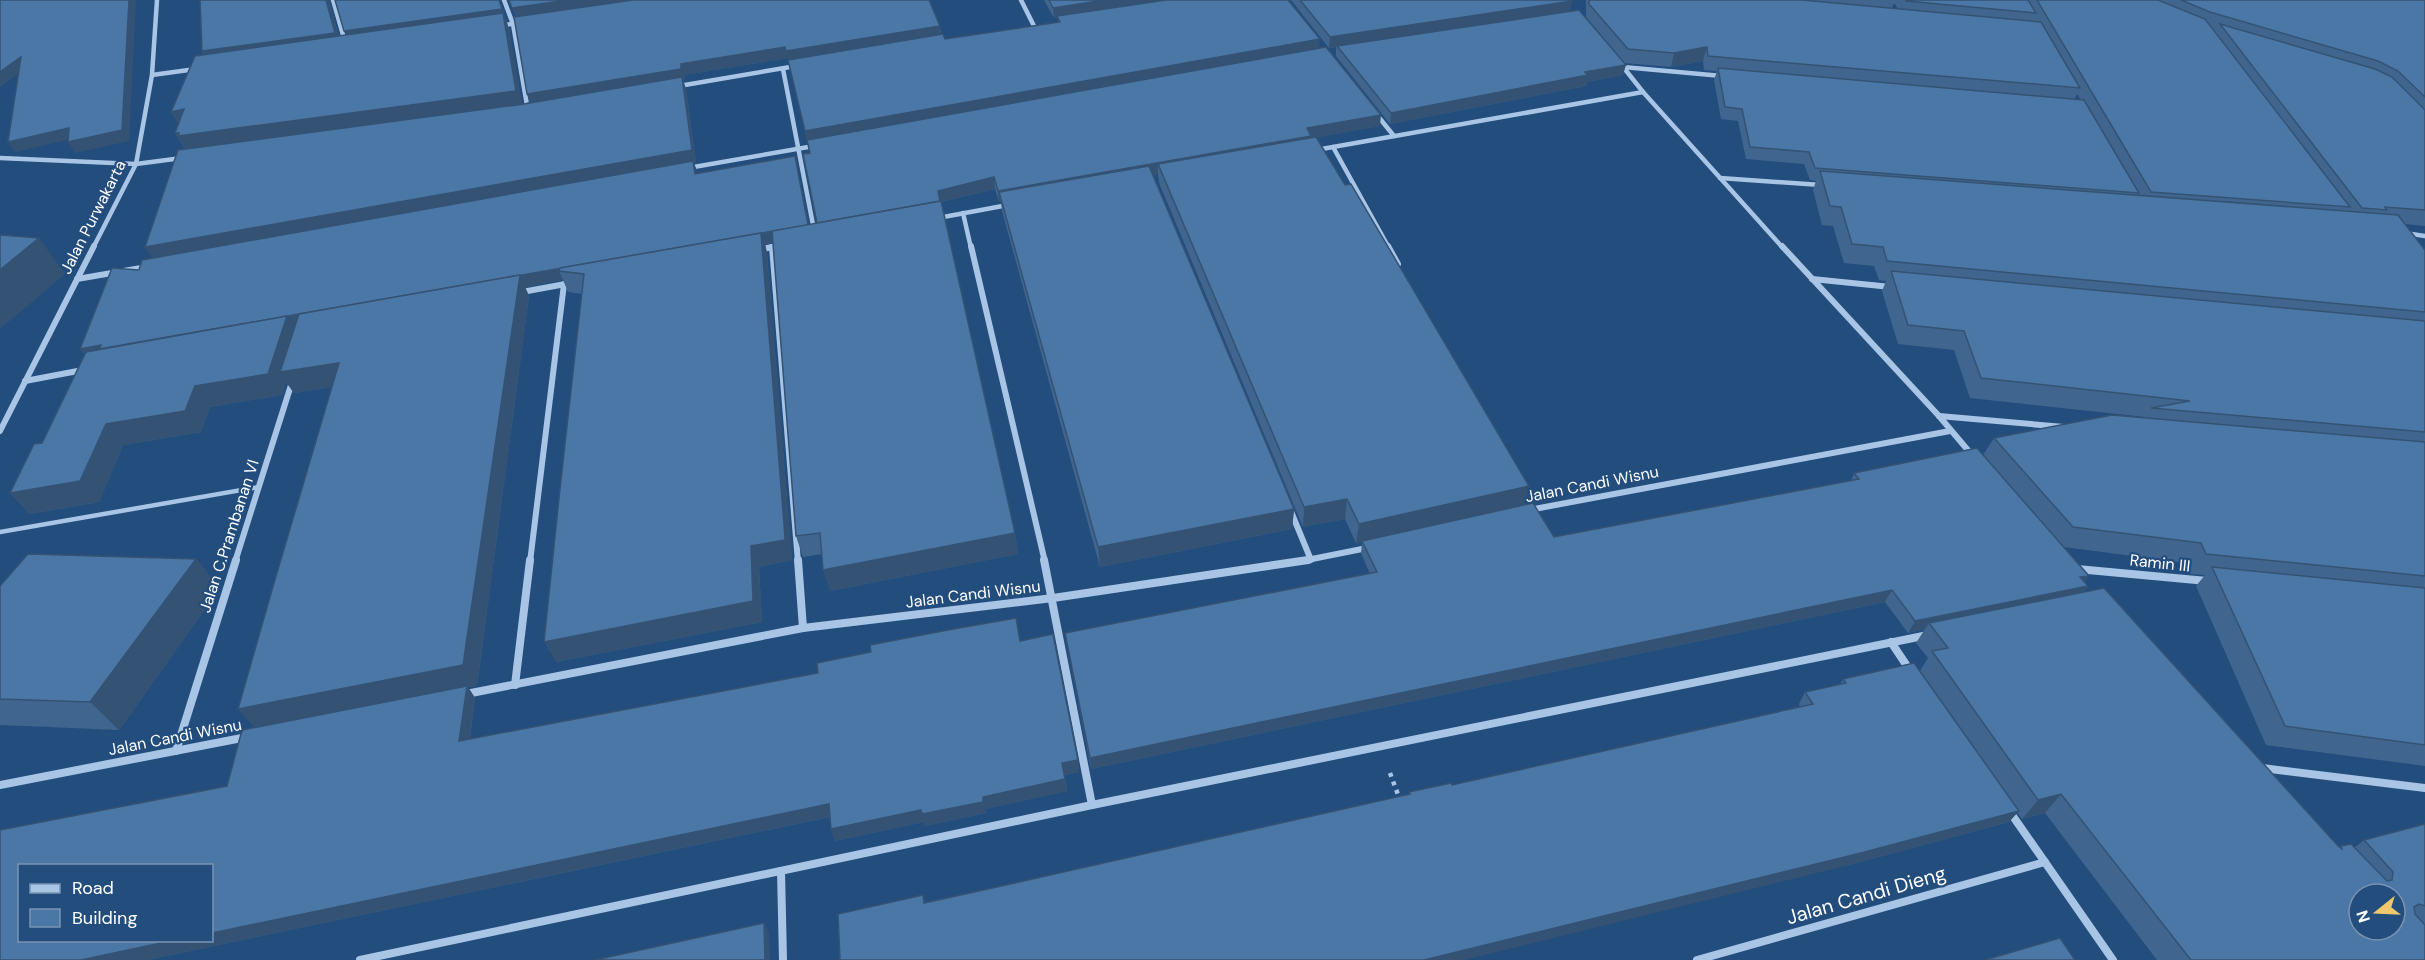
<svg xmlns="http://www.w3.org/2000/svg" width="2425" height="960" font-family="'DM Sans',sans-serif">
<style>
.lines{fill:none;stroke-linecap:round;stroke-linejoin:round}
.path{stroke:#a8c5e6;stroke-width:4.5;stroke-dasharray:4 5;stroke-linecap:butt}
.lane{stroke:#a8c5e6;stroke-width:4.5}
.street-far2{stroke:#a8c5e6;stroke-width:4.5}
.street-far1{stroke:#a8c5e6;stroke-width:6}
.street{stroke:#a8c5e6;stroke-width:8}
.wall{fill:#40668f;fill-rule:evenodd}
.shaded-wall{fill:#345374}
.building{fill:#4b77a6;stroke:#345374;stroke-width:1.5;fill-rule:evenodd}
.labels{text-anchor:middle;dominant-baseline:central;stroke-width:4.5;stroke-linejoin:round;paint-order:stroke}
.street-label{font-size:16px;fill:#fff;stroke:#234d7d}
.near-street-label{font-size:20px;fill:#fff;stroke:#234d7d}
</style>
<rect width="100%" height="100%" fill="#234d7d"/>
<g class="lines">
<polyline class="path" points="1390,773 1400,800"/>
<polyline class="lane" points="0,532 259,487"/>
<g class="street-far2">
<polyline points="333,0 345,42"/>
<polyline points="504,0 513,24 528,111"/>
<polyline points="1021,0 1034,26"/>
<polyline points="500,26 522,22"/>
<polyline points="1620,63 1643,92 1783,248"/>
<polyline points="1623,67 1722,76"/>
<polyline points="783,69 814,230"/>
<polyline points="152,75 196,69"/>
<polyline points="679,86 796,66"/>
<polyline points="1377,115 1394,136"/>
<polyline points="1333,147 1389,248"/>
<polyline points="1316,150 1643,92"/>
<polyline points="0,158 136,164 182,158"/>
<polyline points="688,168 814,146"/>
<polyline points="1720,178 1821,185"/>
<polyline points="963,213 971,248"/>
<polyline points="938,218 1008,205"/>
<polyline points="2405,233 2425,236"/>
<polyline points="93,248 136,164 152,75 157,0"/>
<polyline points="769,248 780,246"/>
</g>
<g class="street-far1">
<polyline points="971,246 1045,562"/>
<polyline points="1388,246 1398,264"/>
<polyline points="1782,246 1939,416 1972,455"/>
<polyline points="772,247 798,562"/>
<polyline points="758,250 777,246"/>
<polyline points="77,279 147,267"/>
<polyline points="1812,279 1891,287"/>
<polyline points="522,292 571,283"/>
<polyline points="25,381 83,370"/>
<polyline points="1939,416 2064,427"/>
<polyline points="0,431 94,246"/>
<polyline points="1290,509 1311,560"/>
<polyline points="1529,510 1950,431"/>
<polyline points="235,562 292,382"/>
<polyline points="530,562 564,284"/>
<polyline points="1297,562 1367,548"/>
</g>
<g class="street">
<polyline points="798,560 803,628"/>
<polyline points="1044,560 1092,805"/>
<polyline points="2077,569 2207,581"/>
<polyline points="1891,642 1909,669"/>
<polyline points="515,685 530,560"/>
<polyline points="466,694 803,628 1053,598 1308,560"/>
<polyline points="176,751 236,560"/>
<polyline points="2262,768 2425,788"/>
<polyline points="0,785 247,737"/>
<polyline points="2010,812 2113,960"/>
<polyline points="781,871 783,960"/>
<polyline points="360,960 1092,805 1928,635"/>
<polyline points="1697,960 2045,862"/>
</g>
</g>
<g class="wall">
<path d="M 335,0 L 500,0 L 500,1 L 509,29 L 522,104 L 530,102 L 527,94 L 940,26 L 941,35 L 945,39 L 1058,22 L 1058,18 L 1054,18 L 1044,0 L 1288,0 L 1319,48 L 1380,126 L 1317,137 L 1525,505 L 1554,537 L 1851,481 L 1854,473 L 1983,455 L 1994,438 L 2144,418 L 2145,417 L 1970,398 L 1954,350 L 1898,344 L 1882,291 L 1886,281 L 1879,280 L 1874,266 L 1844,263 L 1833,226 L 1822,225 L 1813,190 L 1816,181 L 1810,180 L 1804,164 L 1746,159 L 1738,121 L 1721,119 L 1714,80 L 1717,71 L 1704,70 L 1703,61 L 1671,67 L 1624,63 L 1586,17 L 1586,0 L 2425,0 L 2425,226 L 2405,224 L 2425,250 L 2425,766 L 2266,745 L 2196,586 L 2205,575 L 2191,574 L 2186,563 L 2064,547 L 2089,576 L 2084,582 L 2088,586 L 2084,592 L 2340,847 L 2341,846 L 2354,848 L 2364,840 L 2425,824 L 2425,960 L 2157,960 L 2045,813 L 2022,819 L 2017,812 L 2009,822 L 1849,865 L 840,960 L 923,895 L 925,902 L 1006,885 L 1409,794 L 1409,792 L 1452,785 L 1800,707 L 1799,704 L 1805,692 L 1840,685 L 1843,679 L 1920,671 L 1928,658 L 1916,643 L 1925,629 L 1908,633 L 1885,602 L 1091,769 L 1065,633 L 1370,574 L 1361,553 L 1362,542 L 1356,543 L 1345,519 L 1303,527 L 1159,183 L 1158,174 L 1153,175 L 1294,509 L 1292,529 L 1100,567 L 1002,211 L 1001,202 L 999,202 L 995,189 L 941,202 L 1015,533 L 1018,554 L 830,591 L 822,554 L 803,557 L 796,536 L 773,243 L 765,244 L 767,253 L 792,560 L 759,567 L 762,622 L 556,662 L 582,294 L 568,292 L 563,280 L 525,287 L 529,296 L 477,686 L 468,687 L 475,698 L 470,739 L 1020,641 L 1079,772 L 1065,775 L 1067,791 L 985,809 L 986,813 L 925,826 L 924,822 L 835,841 L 831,829 L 830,817 L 147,960 L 0,960 L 227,786 L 255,727 L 238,709 L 332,387 L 294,393 L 286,382 L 282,395 L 210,407 L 201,432 L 123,445 L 99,502 L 30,514 L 10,493 L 42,443 L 139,270 L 153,258 L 185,149 L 175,133 L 179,124 L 171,112 L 204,55 L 202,51 L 329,1 L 339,36 L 346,35 ZM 1894,3 L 1898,9 L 1892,8 ZM 788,58 L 810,153 L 817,223 L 809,225 L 797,167 L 697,173 L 694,163 L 696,163 L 686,89 L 683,80 L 685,80 L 684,75 ZM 2077,94 L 2081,100 L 2074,100 Z"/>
<polygon points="1291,0 1571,0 1570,11 1623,75 1587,82 1586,86 1390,124 1336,56 1336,47 1329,48"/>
<polygon points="196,559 220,588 119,730 0,725 0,586"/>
</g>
<g class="shaded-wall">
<polygon points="129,0 136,0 129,141 75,153 68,142"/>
<polygon points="326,0 329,0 329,1 341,44 209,62 202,51"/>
<polygon points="500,0 500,1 509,29 523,107 186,150 175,133 350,42 344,31"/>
<polygon points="568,0 649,0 516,19 512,8"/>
<polygon points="1105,0 1178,0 1057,16 1058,18 1054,18 1053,8"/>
<polygon points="1572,1 1570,12 1329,48 1330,37"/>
<polygon points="940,26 941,37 789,63 788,58 684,75 685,80 683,80 686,89 696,163 694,163 697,171 699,184 153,260 145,247 532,106 527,94 681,64 785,47"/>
<polygon points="1320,39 1319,50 808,142 805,131"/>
<polygon points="1707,47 1703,61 1671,67 1674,53"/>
<polygon points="21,57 28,67 0,87 0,72"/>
<polygon points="1626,65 1623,75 1587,82 1586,86 1390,124 1391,113 1585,72"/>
<polygon points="184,109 182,129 171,112"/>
<polygon points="1381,115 1380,126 1311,139 1158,164 1158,174 1002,202 999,192 1001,202 999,202 998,191 1307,128"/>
<polygon points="69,128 76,138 15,152 8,142"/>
<polygon points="795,156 811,236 765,244 767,253 792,558 792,560 759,567 762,622 556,662 544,642 753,601 751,546 785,540 785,537 762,245 585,276 584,274 559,271 563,280 525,287 529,296 477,686 468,687 475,698 468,753 459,741 467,688 256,729 238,709 463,665 518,288 294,328 300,337 290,371 339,363 352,384 294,393 286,382 282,395 210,407 201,432 123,445 99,502 30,514 10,493 80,481 106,424 185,411 195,386 268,374 283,330 107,361 104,357 89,360 80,349 101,345 104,349 287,317 287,316 288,317 520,276 520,275 520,276 761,234 761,233 762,234 808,225"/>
<polygon points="994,177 995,189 940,202 938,191"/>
<polygon points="39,238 65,274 0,329 0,270"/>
<polygon points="1529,486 1525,505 1356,543 1359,524"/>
<polygon points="1347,499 1345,519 1303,527 1304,507"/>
<polygon points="1294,509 1292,529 1100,567 1098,547"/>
<polygon points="1015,533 1018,554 830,591 823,570"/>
<polygon points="196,559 220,588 119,730 90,702"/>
<polygon points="2089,576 2080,587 2080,577"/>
<polygon points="2088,586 2079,598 1929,623 1925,629 1908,633 1915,621"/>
<polygon points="1892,590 1885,602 1091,769 1090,758"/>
<polygon points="1078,760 1079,772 1064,775 1062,763"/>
<polygon points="1065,779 1067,791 985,809 986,813 925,826 924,822 835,841 831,829"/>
<polygon points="2061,794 2045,813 2022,819 2038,800"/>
<polygon points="829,804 834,816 147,960 81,960 175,940 212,940 212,933"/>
<polygon points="2019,811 2009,822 1849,865 1464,960 1424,960"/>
<polygon points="764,923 769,932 770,960 765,960"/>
</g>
<g class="building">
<polygon points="0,0 129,0 122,130 68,142 69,128 8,142 21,57 0,72"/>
<polygon points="200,0 326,0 335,33 202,51"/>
<polygon points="335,0 499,0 502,9 344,31"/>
<polygon points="509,0 568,0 512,8"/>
<polygon points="633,0 929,0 940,26 786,51 785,47 681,64 681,69 527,94 514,17"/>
<polygon points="1049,0 1105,0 1053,8"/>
<polygon points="1166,0 1288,0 1320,39 805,131 788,60 943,34 945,39 1060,22 1057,16"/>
<polygon points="1300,0 1571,0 1572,1 1330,37"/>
<polygon points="1589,0 1802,0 2041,22 2080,88 1708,56 1707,47 1674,53 1628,49 1589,4"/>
<polygon points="1906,0 2028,0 2036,13 1906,1"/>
<polygon points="2037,0 2158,0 2205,19 2350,207 2151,192"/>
<polygon points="2181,0 2425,0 2425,97 2398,71 2378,61 2210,12"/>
<polygon points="1579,10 1626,65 1585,72 1588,75 1391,113 1337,46"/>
<polygon points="503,13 516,91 178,136 179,133 175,133 184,109 171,112 195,56"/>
<polygon points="2220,24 2375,69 2392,77 2425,110 2425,210 2385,207 2387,210 2362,208"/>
<polygon points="1326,47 1381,115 1307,128 1311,136 998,191 994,177 938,191 940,201 817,223 803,154 810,153 807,140"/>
<polygon points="1718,68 2084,100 2139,193 1815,168 1809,152 1750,147 1742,109 1725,107"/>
<polygon points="682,77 692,150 145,247 178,150 524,104"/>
<polygon points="1316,137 1345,185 1351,184 1529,486 1359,524 1347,499 1304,507 1158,164"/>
<polygon points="795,156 808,225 99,349 101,345 80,349 112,268 139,270 142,260 693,161 695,174"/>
<polygon points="1149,166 1294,509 1098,547 999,192"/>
<polygon points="1820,171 2398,215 2425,250 2425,312 1887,261 1883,247 1852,244 1841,207 1830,206"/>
<polygon points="941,201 1015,533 823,570 820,533 796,536 772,231"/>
<polygon points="761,233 785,537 785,540 751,546 753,601 544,642 560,489 584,274 559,271 560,268"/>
<polygon points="0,235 39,238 0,270"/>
<polygon points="1891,271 2425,321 2425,432 2151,408 2190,401 1981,378 1964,331 1908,325"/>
<polygon points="520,275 463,665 238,709 274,583 339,363 280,372 299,314"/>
<polygon points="287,316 268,374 195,386 185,411 106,424 80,481 10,493 34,444 42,443 86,352"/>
<polygon points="2112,415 2425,442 2425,576 2206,554 2201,543 2073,527 1994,438"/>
<polygon points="1977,448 2089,576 2080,577 2088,586 1915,621 1892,590 1090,758 1065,633 1377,572 1362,541 1533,503 1554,537 1859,479 1854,473"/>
<polygon points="28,554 196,559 90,702 0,699 0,586"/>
<polygon points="2212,567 2425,588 2425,745 2285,726"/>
<path d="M 2104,588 L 2339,847 L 2342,849 L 2341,846 L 2351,844 L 2387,881 L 2392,880 L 2393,872 L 2364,840 L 2425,824 L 2425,906 L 2419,904 L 2414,907 L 2415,914 L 2425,925 L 2425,960 L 2191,960 L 2061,794 L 2038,800 L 1932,651 L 1948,648 L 1929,623 ZM 2359,894 L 2395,894 L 2395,930 L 2359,930 Z"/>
<polygon points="1016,618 1020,641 1053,634 1078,760 1062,763 1065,779 983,797 983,802 922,814 921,810 831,829 829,804 212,933 212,866 20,866 20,940 175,940 81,960 0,960 0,830 227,786 242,730 467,686 459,741 818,673 817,663 871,652 870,645 948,630"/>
<polygon points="1914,663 2019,811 1857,854 1424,960 840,960 838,914 923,895 924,903 1006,885 1410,794 1409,792 1451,783 1452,785 1813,704 1805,692 1846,683 1843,679"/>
<polygon points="764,923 765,960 595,960"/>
<polygon points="2060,938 2075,960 1985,960"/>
</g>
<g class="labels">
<g class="street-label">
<text transform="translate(93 217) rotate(-63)">Jalan Purwakarta</text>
<text transform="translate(1592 484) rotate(-11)">Jalan Candi Wisnu</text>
<text transform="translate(229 536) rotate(-72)">Jalan C.Prambanan VI</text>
<text transform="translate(2160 563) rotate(6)">Ramin III</text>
<text transform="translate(973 594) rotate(-7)">Jalan Candi Wisnu</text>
<text transform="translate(175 737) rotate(-11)">Jalan Candi Wisnu</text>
</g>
<g class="near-street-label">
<text transform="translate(1866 895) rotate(-16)">Jalan Candi Dieng</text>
</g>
</g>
<rect x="18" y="864" width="195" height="78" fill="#234d7d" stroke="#7b94b1" stroke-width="1.5"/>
<rect x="30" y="884" width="30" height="9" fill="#a8c5e6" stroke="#7b94b1" stroke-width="1.5"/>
<text x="72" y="894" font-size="18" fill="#ffffff">Road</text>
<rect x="30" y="909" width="30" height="18" fill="#4b77a6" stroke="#7b94b1" stroke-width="1.5"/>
<text x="72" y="924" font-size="18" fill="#ffffff">Building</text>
<g transform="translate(2377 912) rotate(252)"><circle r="28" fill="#234d7d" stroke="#7b94b1" stroke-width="1.5"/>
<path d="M0-4.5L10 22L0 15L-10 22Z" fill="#f1c76b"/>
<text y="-9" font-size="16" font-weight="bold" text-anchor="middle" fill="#ffffff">N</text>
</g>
</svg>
